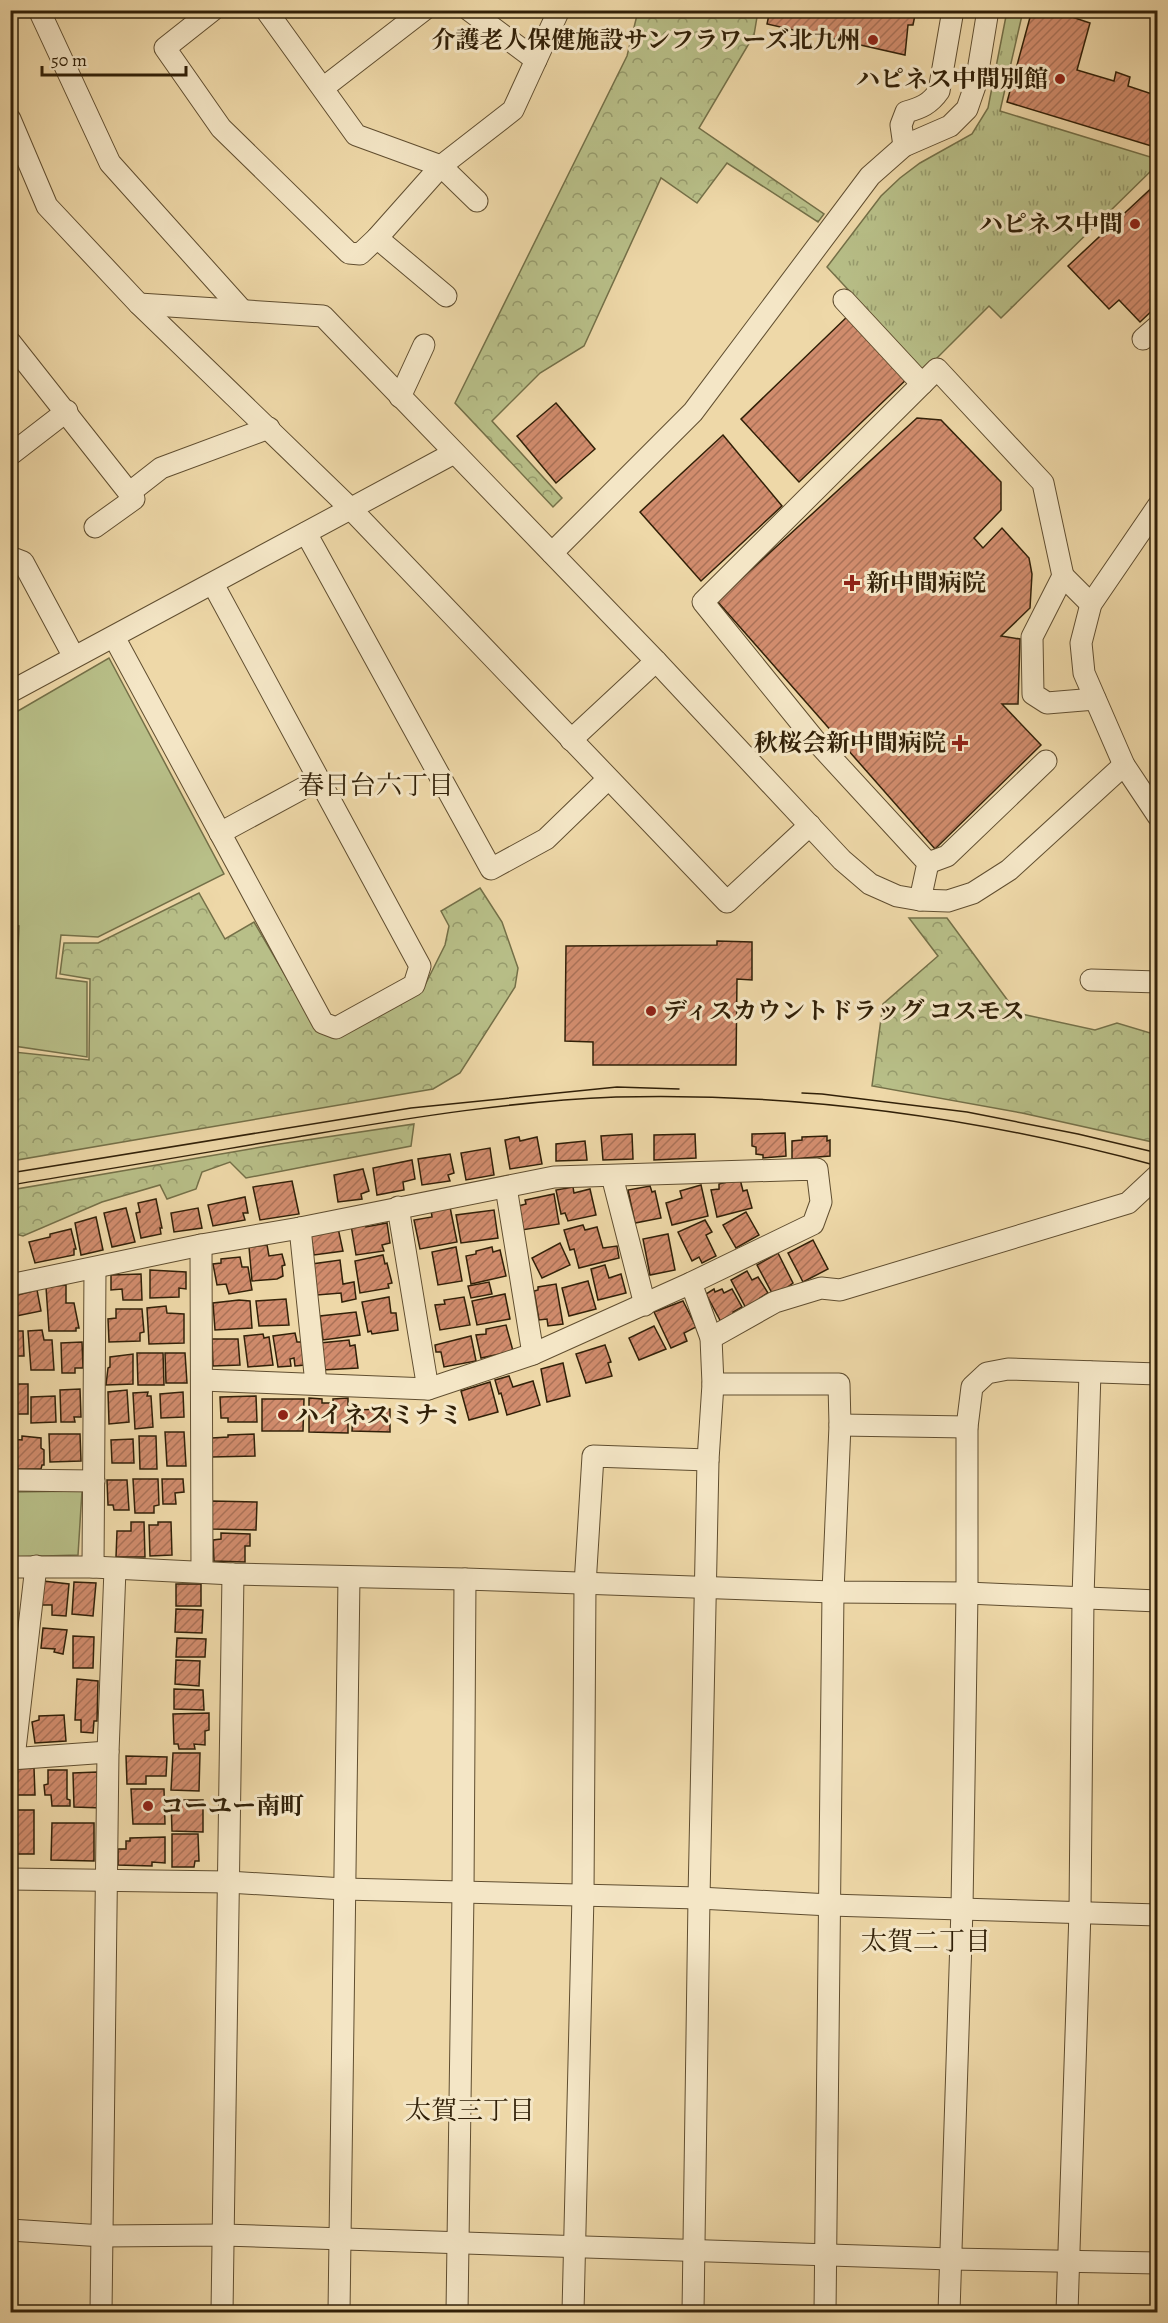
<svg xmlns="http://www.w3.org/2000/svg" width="1168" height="2323" font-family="Alegreya,'Noto Serif JP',serif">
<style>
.grass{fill:url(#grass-tufts);stroke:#747048;stroke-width:1.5}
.forest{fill:url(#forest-crowns);stroke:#747048;stroke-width:1.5}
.park{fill:#b8bf88;stroke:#747048;stroke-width:1.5}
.building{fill:url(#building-hatch);stroke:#312008;stroke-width:1.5}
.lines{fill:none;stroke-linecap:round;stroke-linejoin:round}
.minor-casing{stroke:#604e30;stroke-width:23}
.minor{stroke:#f4e6c6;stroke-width:21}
.tram{stroke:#312008;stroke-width:1.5}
.poi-dot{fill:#8f2418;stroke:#f4e6c6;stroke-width:2}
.labels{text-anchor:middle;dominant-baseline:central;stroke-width:6;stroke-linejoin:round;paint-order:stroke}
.poi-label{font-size:24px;font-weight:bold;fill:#312008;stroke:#f4e6c6;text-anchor:end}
.neighbourhood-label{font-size:26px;fill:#312008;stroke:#f4e6c6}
</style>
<defs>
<pattern id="grass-tufts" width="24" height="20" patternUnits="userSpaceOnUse" patternTransform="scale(1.5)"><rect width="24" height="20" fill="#b8bf88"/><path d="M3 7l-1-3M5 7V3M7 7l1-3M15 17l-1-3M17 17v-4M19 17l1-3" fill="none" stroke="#969b6d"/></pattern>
<pattern id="forest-crowns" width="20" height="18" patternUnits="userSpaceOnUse" patternTransform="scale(1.5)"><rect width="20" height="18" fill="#b8bf88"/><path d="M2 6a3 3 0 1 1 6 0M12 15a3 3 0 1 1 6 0" fill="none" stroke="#969b6d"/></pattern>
<pattern id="building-hatch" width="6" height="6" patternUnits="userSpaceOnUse" patternTransform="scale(1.5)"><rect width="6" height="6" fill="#d18c6d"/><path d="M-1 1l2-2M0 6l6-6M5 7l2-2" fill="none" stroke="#aa7258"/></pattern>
</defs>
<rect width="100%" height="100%" fill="#eed8a8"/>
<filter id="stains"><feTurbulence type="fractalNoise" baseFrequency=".00333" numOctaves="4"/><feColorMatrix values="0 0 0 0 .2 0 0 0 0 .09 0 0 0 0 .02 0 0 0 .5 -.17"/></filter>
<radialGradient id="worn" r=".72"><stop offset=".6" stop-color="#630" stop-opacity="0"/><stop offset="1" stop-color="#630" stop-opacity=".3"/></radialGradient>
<polygon class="grass" points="1007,11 1023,11 1000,111 1157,159 1157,165 1001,318 989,306 924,371 827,267 881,196 900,178 920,163 972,134 988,108"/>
<g class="forest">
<polygon points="638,11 758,11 754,35 699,128 824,214 818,222 727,163 697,203 661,178 584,346 540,373 492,421 562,498 553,507 455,403 627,56"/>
<polygon points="480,888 502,922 518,968 515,987 460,1073 433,1089 11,1161 10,1070 14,1052 89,1060 90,979 60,974 64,943 98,943 199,893 225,939 254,922 316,1028 423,989 445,945 449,926 441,911"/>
<polygon points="909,918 947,918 1017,1013 1095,1030 1117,1023 1157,1035 1157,1143 1022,1113 872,1086 883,1004 938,956"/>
<polygon points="414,1124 411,1146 246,1178 230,1162 202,1172 196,1189 167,1199 160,1185 102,1202 23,1236 11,1233 11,1190 273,1145"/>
</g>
<g class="park">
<polygon points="109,658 224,874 98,937 61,935 56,978 87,982 87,1057 14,1046 19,926 10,925 11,715"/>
<polygon points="82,1491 78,1555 11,1557 10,1492"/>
</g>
<g class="building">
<polygon points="770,10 916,10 913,25 908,25 905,55 767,24"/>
<polygon points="1032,10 1051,10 1090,23 1077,70 1114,81 1116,72 1130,77 1128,86 1158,96 1158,148 1007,102"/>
<polygon points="1158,182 1158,305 1140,322 1119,300 1109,309 1068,266"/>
<polygon points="851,313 910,376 799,482 741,419"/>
<polygon points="556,403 595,449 556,483 517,436"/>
<polygon points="917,418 941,420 1001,482 1001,510 974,538 983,548 1002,528 1029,558 1032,574 1030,608 1001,636 1020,639 1018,704 1002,704 1041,745 935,849 717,601"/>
<polygon points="723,435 782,506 701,581 640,512"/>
<polygon points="717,941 752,942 752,980 737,979 736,1065 593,1065 593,1042 565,1041 566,946 717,945"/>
<polygon points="785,1133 786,1156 763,1158 763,1155 756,1154 756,1147 752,1146 752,1134"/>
<polygon points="632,1134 633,1159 603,1160 601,1136"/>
<polygon points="695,1134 696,1158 654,1160 654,1135"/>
<polygon points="827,1136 827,1141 830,1140 830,1156 792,1159 792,1141 802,1140 802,1137"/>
<polygon points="519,1137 520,1141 537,1137 542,1164 510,1169 505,1140"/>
<polygon points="585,1141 587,1160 556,1161 556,1144"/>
<polygon points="490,1148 494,1175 466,1180 461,1153"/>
<polygon points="450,1154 454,1173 448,1175 450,1181 422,1185 418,1159"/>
<polygon points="412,1160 415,1179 403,1182 404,1190 377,1195 373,1168"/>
<polygon points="363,1169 369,1191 361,1194 362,1199 338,1202 334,1175"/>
<polygon points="740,1179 743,1191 747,1190 752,1208 717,1217 711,1190 719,1189 719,1184"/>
<polygon points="292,1181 299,1214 260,1220 253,1187"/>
<polygon points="701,1185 708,1216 672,1225 666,1203 682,1198 680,1191"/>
<polygon points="650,1186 652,1192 655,1191 661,1218 635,1223 628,1190"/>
<polygon points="573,1187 574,1193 590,1189 596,1215 568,1221 565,1213 561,1214 556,1190"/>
<polygon points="554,1194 559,1224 522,1230 518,1206 526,1204 525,1200"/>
<polygon points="245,1197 248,1213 243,1213 245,1220 213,1226 208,1205"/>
<polygon points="156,1199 162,1228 160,1228 161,1234 141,1238 136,1213 140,1212 138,1203"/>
<polygon points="450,1207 457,1242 420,1249 414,1220 432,1217 431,1210"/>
<polygon points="126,1208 135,1242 112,1247 104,1213"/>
<polygon points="198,1208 202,1228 174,1232 171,1213"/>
<polygon points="494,1210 498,1238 461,1243 456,1215"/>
<polygon points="746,1212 759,1235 736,1248 723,1225"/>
<polygon points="96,1217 103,1250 81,1255 75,1223"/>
<polygon points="705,1220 712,1232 706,1235 716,1256 702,1263 699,1257 692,1261 678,1232"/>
<polygon points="365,1223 366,1227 387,1223 390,1243 382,1245 384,1251 356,1255 351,1225"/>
<polygon points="583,1225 585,1230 597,1227 603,1248 617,1246 619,1258 579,1268 574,1249 570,1250 564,1230"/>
<polygon points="338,1228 343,1251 314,1255 310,1233"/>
<polygon points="71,1229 76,1249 74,1249 74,1255 35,1263 29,1242 50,1237 50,1234"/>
<polygon points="668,1234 675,1270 650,1275 643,1239"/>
<polygon points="813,1240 828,1269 803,1282 788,1253"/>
<polygon points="560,1243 570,1265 542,1278 532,1258"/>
<polygon points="267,1245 269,1256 282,1254 285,1265 282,1266 283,1276 277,1279 252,1281 249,1247"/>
<polygon points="456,1247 462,1281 438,1285 432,1252"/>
<polygon points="492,1247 493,1252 500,1250 506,1276 471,1284 466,1256 476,1254 476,1251"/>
<polygon points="778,1253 793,1283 774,1297 757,1265"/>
<polygon points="383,1255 385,1264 387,1263 392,1283 388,1284 389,1288 360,1293 355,1261"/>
<polygon points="240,1257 242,1267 248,1267 252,1290 229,1294 226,1284 217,1285 213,1264 221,1263 221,1259"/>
<polygon points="340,1260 343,1284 354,1282 356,1299 342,1302 341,1293 317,1295 312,1264"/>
<polygon points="605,1265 609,1278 621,1274 626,1293 598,1300 591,1269"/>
<polygon points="150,1270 186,1272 186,1289 179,1288 179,1297 150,1298"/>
<polygon points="747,1271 752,1280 758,1277 768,1293 760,1298 763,1304 748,1312 731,1280"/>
<polygon points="141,1274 142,1300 123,1300 122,1289 111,1290 111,1275"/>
<polygon points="588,1281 596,1309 569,1316 562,1288"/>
<polygon points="489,1282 492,1294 471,1298 468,1286"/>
<polygon points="556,1284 563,1324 548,1326 547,1319 539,1320 534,1291 538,1290 538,1287"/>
<polygon points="66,1285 66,1303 74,1303 79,1328 76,1328 76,1331 49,1331 46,1287"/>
<polygon points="714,1289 715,1292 722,1289 724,1293 732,1289 742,1307 733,1312 734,1315 721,1322 706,1294"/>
<polygon points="37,1290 41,1311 11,1317 10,1297"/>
<polygon points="505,1294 510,1319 477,1325 472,1301"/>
<polygon points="389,1297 391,1313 396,1313 398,1330 372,1334 371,1331 368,1332 362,1302"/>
<polygon points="464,1297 470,1325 440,1330 435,1305 445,1304 444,1300"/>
<polygon points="286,1299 289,1325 259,1326 256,1301"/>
<polygon points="239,1300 250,1301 252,1328 215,1330 213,1303"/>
<polygon points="683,1301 696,1327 684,1333 687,1341 671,1348 654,1312"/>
<polygon points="166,1306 167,1313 184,1314 184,1343 149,1344 147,1308"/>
<polygon points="116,1309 142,1309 144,1332 140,1333 140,1341 109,1342 108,1319 116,1318"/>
<polygon points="356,1312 360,1335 323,1340 320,1316"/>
<polygon points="506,1325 513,1351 481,1358 476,1335 486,1334 486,1329"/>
<polygon points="654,1326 666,1349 639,1360 629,1338"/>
<polygon points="42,1330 44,1340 52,1340 54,1370 31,1370 28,1331"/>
<polygon points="10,1331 23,1331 24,1356 10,1356"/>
<polygon points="295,1333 297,1342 302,1342 305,1365 295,1366 294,1358 290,1359 291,1366 278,1367 273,1336"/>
<polygon points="263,1334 264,1338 269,1337 273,1365 248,1367 244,1336"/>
<polygon points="471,1336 476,1361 444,1367 441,1352 436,1352 435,1345"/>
<polygon points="212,1339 238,1339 240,1365 213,1366"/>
<polygon points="349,1340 350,1346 355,1345 358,1368 322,1370 320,1343"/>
<polygon points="82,1342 83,1368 75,1368 75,1373 62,1373 61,1343"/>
<polygon points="605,1345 611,1362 608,1363 612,1376 586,1383 576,1354"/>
<polygon points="137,1353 163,1353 164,1385 138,1385"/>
<polygon points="165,1353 185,1353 187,1383 166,1383"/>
<polygon points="133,1354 133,1384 106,1385 108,1368 110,1367 110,1357"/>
<polygon points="563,1363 570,1396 547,1402 541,1369"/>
<polygon points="509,1376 513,1387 533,1381 540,1405 507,1415 501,1393 499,1394 495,1380"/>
<polygon points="490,1382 498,1412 469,1420 461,1391"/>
<rect x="10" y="1384" width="18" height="30"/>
<polygon points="80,1389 81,1417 74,1417 75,1422 61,1422 60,1390"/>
<polygon points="127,1390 129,1422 109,1424 108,1392"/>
<polygon points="148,1392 147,1396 151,1396 153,1427 135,1429 133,1393"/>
<polygon points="183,1392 184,1417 161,1418 160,1394"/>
<polygon points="55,1396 56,1422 31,1423 31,1397"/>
<polygon points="256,1396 257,1422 228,1422 228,1418 221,1418 220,1397"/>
<polygon points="309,1398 322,1399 322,1403 333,1403 333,1399 348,1398 348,1433 309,1432"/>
<polygon points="262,1399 304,1399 303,1431 262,1431"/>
<polygon points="390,1409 390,1432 352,1431 353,1410"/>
<polygon points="165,1432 184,1432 186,1466 167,1466"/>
<polygon points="49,1434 80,1434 81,1461 50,1462"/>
<polygon points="254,1434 255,1456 212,1457 212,1438 228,1437 228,1435"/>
<polygon points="22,1436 41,1438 41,1448 44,1450 44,1465 42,1465 41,1469 10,1469 10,1439 22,1440"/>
<polygon points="139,1436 156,1436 157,1469 140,1469"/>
<polygon points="133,1439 134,1463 112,1463 111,1440"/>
<polygon points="133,1479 158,1479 159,1505 154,1506 154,1513 135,1513"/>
<polygon points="162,1479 183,1479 184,1492 175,1493 176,1504 163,1504"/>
<polygon points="107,1480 127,1480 129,1510 114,1510 113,1505 108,1505"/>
<polygon points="212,1501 257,1502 256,1530 212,1529"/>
<polygon points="131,1522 144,1522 145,1557 116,1557 117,1531 131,1531"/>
<polygon points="158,1522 171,1522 172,1555 150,1556 149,1525 158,1525"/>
<polygon points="221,1533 250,1534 250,1546 245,1546 245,1562 214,1561 213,1540 221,1539"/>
<polygon points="43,1581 69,1584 66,1616 52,1615 52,1605 41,1605"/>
<polygon points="74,1582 96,1583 93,1616 72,1614"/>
<rect x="176" y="1584" width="25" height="22"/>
<polygon points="176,1609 203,1610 202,1633 175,1632"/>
<polygon points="43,1628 67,1630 63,1654 54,1652 55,1649 41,1648"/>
<polygon points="73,1636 94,1637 93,1668 73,1668"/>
<polygon points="177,1638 206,1639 205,1657 176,1657"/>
<polygon points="176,1660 200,1661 199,1686 175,1684"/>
<polygon points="77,1679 98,1681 97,1721 94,1721 93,1733 81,1732 81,1720 75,1720"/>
<polygon points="174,1689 203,1690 204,1710 174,1709"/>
<polygon points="209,1713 209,1730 205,1731 205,1745 194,1744 195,1749 179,1749 178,1744 174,1744 173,1714"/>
<polygon points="64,1715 66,1741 35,1743 32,1722 39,1720 39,1716"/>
<polygon points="173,1753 200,1753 199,1791 171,1790"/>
<polygon points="126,1756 167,1757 166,1776 146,1776 146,1784 127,1784"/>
<polygon points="34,1768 35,1795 10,1795 10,1769"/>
<polygon points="48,1770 67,1770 67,1799 70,1800 70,1806 52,1806 51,1795 45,1795 44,1785 48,1784"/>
<polygon points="97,1772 98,1799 102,1808 74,1807 73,1773"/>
<polygon points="131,1789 164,1789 165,1824 133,1824"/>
<polygon points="171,1800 203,1800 203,1832 172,1831"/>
<rect x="10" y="1810" width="24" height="44"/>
<polygon points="52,1823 94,1823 94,1861 51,1860"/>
<polygon points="172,1834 198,1834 199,1861 195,1861 194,1867 172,1867"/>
<polygon points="165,1837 165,1863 152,1862 152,1866 118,1865 118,1849 126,1849 126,1841 130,1841 130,1838"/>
</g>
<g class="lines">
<defs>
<g id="minor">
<polyline points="39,10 110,163 241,309"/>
<polyline points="213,10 165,48 221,128 349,253 360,254 377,238 441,166 513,110 559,10"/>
<polyline points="266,10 356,135 441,166 477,201"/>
<polyline points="469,10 536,60"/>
<polyline points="323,88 424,10"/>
<polyline points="10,119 47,206 139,304 350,508 727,902 810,825"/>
<path d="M 904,146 L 901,125 L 906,112 C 921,108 930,104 939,91 L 953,10"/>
<polyline points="377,238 446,296"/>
<polyline points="844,300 922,384"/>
<polyline points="139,304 323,316 656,661 842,860 870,884 897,896 920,900 948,901 973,893 1009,870 1124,765"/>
<polyline points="1143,339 1158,326"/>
<polyline points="10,342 134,499 95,527"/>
<polyline points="400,397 424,345"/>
<polyline points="10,455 67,411"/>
<polyline points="129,493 161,468 269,428"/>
<polyline points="1158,506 1091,604 1081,643 1084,673 1124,765 1158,816"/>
<polyline points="306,533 491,869 546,839 608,779"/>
<polyline points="552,553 693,412 870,176 904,146 950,126 967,109 976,83 988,10"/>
<polyline points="10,557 23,562 74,657"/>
<polyline points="1091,604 1063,576 1032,637 1033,694 1047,703 1095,699"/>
<polyline points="114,637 323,1023 336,1028 414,985 420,966 213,584"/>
<polyline points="10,692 454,453"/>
<polyline points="571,740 656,661"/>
<polyline points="220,833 318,780"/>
<polyline points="928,863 947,856 1046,761"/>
<polyline points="920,900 928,863 814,739 703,602 937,369 1043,483 1063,576"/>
<polyline points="1091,980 1158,982"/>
<polyline points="612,1176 645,1305"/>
<polyline points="506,1187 533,1354"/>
<polyline points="398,1207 428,1389"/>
<polyline points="300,1228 316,1384"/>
<polyline points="201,1245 202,1572"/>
<polyline points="691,1283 711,1338 713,1384 708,1460 699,1898 693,2312"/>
<polyline points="10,1285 201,1245 300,1228 554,1177 817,1169 821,1202 813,1224 691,1283 533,1354 428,1389 203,1380"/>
<polyline points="711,1338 775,1302 821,1288 840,1290 1128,1203 1158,1175"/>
<polyline points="713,1384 839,1384 840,1425 833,1592 825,2312"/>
<polyline points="840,1425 967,1427"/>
<polyline points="10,1480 94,1481"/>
<polyline points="10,1567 93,1567 233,1574 465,1579 833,1592 967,1593 1158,1601"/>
<polyline points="93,1567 95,1269"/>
<polyline points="14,1758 36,1566"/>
<polyline points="10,1759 108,1752"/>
<polyline points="10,1879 228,1882 344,1889 699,1898 830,1905 1158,1915"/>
<polyline points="10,2230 103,2236 223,2235 951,2259 1158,2263"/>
<polyline points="101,2312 108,1752 115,1569"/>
<polyline points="222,2312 233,1574"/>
<polyline points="339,2312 349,1577"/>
<polyline points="457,2312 463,1892 465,1579"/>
<polyline points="573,2312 583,1895 585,1585 593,1456 708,1460"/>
<polyline points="949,2312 962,1908 967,1593 967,1427 972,1387 987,1373 1008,1369 1158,1374"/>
<polyline points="1067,2312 1080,1911 1083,1598 1090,1372"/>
</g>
</defs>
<use href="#minor" class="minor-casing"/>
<use href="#minor" class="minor"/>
<g class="tram">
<polyline points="802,1093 822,1094 967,1112 1078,1134 1158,1153"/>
<polyline points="10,1173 411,1108 617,1087 679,1089"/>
<path d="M 10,1185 C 112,1169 214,1151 315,1134 C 414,1117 515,1101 616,1097 C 799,1092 981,1118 1158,1166"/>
</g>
</g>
<g class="poi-dot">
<circle cx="873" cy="40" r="6"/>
<circle cx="1060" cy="79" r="6"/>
<circle cx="1135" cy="224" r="6"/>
<path d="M849 574h6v6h6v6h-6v6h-6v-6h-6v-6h6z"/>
<path d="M957 734h6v6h6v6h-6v6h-6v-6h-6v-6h6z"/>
<circle cx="651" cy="1011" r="6"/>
<circle cx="283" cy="1415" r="6"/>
<circle cx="148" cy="1806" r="6"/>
</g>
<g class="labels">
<g class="poi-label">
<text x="861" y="40">介護老人保健施設サンフラワーズ北九州</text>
<text x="1048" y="79">ハピネス中間別館</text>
<text x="1123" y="224">ハピネス中間</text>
<text x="866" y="583" text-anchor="start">新中間病院</text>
<text x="946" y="743">秋桜会新中間病院</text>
<text x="663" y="1011" text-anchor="start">ディスカウントドラッグ コスモス</text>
<text x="295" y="1415" text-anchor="start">ハイネスミナミ</text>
<text x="160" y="1806" text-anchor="start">コーユー南町</text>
</g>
<g class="neighbourhood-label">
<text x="376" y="785">春日台六丁目</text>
<text x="926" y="1941">太賀二丁目</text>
<text x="470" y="2110">太賀三丁目</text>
</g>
</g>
<rect width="1168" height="2323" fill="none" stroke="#eed8a8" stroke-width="36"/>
<rect x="12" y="12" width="1144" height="2299" fill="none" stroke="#312008" stroke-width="3"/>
<rect x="18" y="18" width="1132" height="2287" fill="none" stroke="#312008" stroke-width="1.5"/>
<path d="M42 66v9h144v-9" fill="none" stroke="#312008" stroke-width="3"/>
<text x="51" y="66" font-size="18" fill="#312008" stroke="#f4e6c6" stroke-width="4.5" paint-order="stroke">50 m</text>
<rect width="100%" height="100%" filter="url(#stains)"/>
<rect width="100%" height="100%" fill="url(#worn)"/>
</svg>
